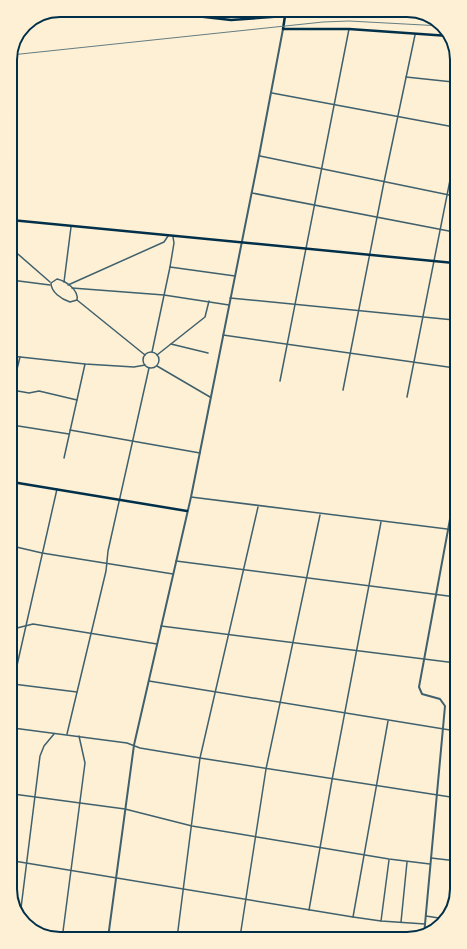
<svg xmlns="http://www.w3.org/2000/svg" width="467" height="949" font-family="Jost,sans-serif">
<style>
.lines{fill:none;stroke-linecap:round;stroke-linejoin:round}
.minor{stroke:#3f606c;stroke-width:1.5}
.tertiary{stroke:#3f606c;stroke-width:2}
.secondary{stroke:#003049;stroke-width:2.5}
.rail{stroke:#657d81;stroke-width:1}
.rim{fill:none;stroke:#003049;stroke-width:2}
</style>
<rect width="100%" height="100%" fill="#fdf0d5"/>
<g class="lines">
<g class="minor">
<polyline points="201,16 201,10"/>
<polyline points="285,16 359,12 428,17"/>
<polyline points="406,77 453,82"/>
<polyline points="272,93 454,127"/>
<polyline points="260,156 454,196"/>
<polyline points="252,193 454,232"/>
<polyline points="11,248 50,282"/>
<polyline points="170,267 235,276"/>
<path d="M 57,279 C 66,281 79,290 77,300 L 70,302 C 61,299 51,292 51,283 Z"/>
<polyline points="11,280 50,285"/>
<polyline points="64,282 71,227"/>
<polyline points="68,285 164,242 168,236"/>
<polyline points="72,288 164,295 229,305"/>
<polyline points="230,298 454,320"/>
<polyline points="77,300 145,355"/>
<polyline points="223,335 455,368"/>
<polyline points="171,344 208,353"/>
<polyline points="152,352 170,267 174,243 173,237"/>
<circle cx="151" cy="360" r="8"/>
<polyline points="157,355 205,317 209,301"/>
<polyline points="11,356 85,364 134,367 145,365"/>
<polyline points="157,366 210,397"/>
<polyline points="280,381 349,29"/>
<polyline points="12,389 20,357"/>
<polyline points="12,390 29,393 39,391 77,400"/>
<polyline points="343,390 384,182 415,35"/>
<polyline points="407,397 454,160"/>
<polyline points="12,425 69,434"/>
<polyline points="70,430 200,453"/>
<polyline points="64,458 85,364"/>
<polyline points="191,497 455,530"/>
<polyline points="12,546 42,553 173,574"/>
<polyline points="176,561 456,597"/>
<polyline points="161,626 456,663"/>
<polyline points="13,627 17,628 33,624 157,644"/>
<polyline points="149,681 456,731"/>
<polyline points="13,683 57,489"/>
<polyline points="13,684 77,692"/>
<polyline points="13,728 127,743 140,748 200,758 457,798"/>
<polyline points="67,734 106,571 108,551 149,368"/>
<polyline points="13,794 125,809 192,826 389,859 430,864"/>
<polyline points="431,858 457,861"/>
<polyline points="14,861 353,917 381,921 425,924"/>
<polyline points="309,910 332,780 381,522"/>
<polyline points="20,916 40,756 44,746 54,734"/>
<polyline points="426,916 445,919"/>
<polyline points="353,917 388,721"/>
<polyline points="381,921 389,860"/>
<polyline points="401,922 407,862"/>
<polyline points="425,931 431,931"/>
<polyline points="51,937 64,939"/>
<polyline points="240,937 266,769 320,515"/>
<polyline points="259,937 267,932"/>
<polyline points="177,938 200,758 258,507"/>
<polyline points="62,939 85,763 79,736"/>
</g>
<g class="tertiary">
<polyline points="285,16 286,10"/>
<polyline points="424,935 445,706 440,699 422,694 419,687 455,492"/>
<polyline points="108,938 134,745 191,497 259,156 283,29"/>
</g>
<g class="secondary">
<polyline points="143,10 231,20 285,16 283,29 349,29 449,36"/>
<polyline points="11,220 454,263"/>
<polyline points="12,482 187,511"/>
</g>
<polyline class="rail" points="11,55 323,22 349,21 442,26"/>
</g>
<path d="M0 0H467V949H0ZM60 17H407A43 43 0 0 1 450 60V889A43 43 0 0 1 407 932H60A43 43 0 0 1 17 889V60A43 43 0 0 1 60 17Z" fill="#fdf0d5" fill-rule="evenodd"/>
<path class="rim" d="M60 17H407A43 43 0 0 1 450 60V889A43 43 0 0 1 407 932H60A43 43 0 0 1 17 889V60A43 43 0 0 1 60 17Z"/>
</svg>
